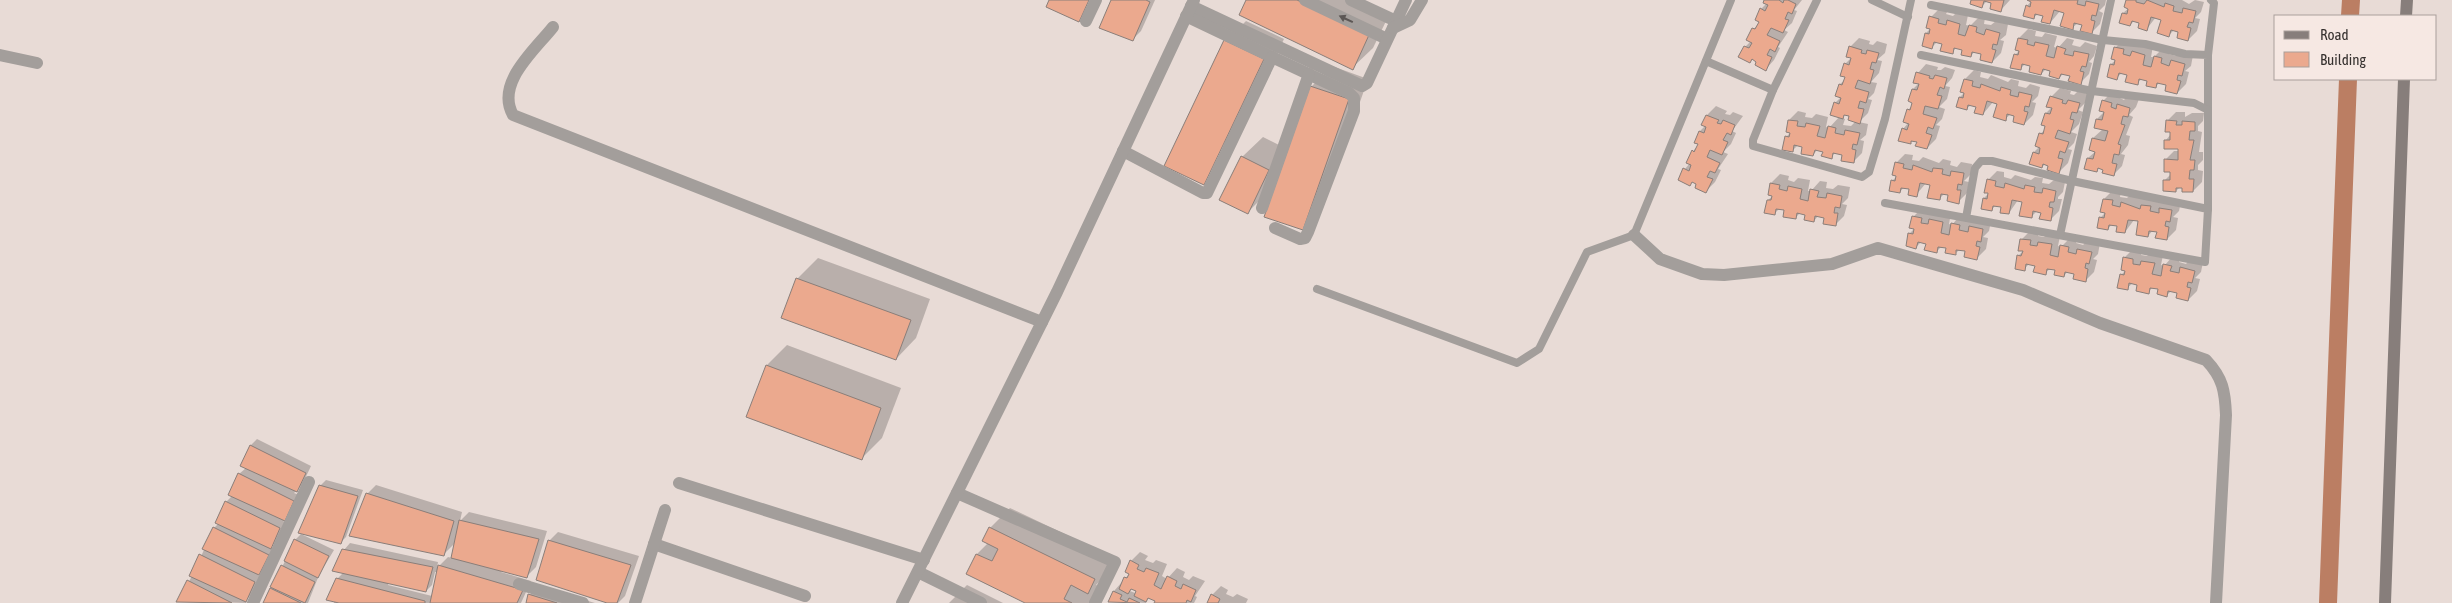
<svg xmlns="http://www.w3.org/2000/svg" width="2452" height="603" font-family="'Asap Condensed',sans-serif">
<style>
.shadow{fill:#0003;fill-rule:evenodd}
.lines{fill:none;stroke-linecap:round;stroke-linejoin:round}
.canal{stroke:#bb7e63;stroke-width:18}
.building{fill:#eba98e;stroke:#8a7e79}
.lane{stroke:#a39e9b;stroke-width:8}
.street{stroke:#a39e9b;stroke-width:12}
.secondary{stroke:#877e7b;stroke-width:12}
.oneway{fill:#5c5755}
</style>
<rect width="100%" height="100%" fill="#e8dbd6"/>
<g class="shadow">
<polygon points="1112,0 1155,0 1141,31 1132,40"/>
<polygon points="1248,0 1359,0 1389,15 1373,48 1352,68"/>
<polygon points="1766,0 1802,0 1794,10 1797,11 1792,23 1784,30 1788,32 1778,47 1780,48 1774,60 1766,69 1753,59 1750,62 1745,47 1751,41 1754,29 1760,22 1761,9 1767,3"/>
<polygon points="1972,0 2010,0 2000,11 1993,3 1987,1 1982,6"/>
<polygon points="2030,0 2106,0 2105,5 2099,11 2103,13 2100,24 2091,33 2083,24 2078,23 2072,28 2065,12 2060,11 2050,23 2044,15 2038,14 2033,18 2027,6 2032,0"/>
<polygon points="2127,0 2182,0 2189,4 2195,0 2204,2 2201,12 2195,18 2200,19 2197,31 2188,40 2180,31 2174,30 2169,35 2162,19 2156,17 2146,30 2141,22 2134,21 2130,25 2121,22 2123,13 2129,8"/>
<polygon points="1940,8 1948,10 1946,14 1953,16 1957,12 1968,15 1966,25 1970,26 1979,17 1985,18 1984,24 1991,25 1996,21 2008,24 2006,35 2000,40 2004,41 2001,53 1992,62 1983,53 1975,51 1971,56 1964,49 1957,47 1952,52 1943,43 1937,42 1932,47 1926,33 1931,28 1931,17"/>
<polygon points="1246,21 1284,39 1224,163 1226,41"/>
<polygon points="2028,29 2036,31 2035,36 2042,37 2045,33 2057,36 2054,47 2058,48 2067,38 2074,40 2072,45 2080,47 2085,42 2097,46 2094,56 2089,62 2092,63 2089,74 2080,83 2071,75 2064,73 2059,78 2052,71 2046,69 2041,74 2032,65 2026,63 2020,69 2015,55 2020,50 2019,38"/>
<path d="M 1859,38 L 1870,41 L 1869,44 L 1873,45 L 1877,41 L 1887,44 L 1885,53 L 1877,60 L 1882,61 L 1879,73 L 1871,82 L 1877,83 L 1874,93 L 1868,99 L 1872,100 L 1868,113 L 1859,122 L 1868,124 L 1866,135 L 1860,140 L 1864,141 L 1862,153 L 1853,162 L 1843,154 L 1836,152 L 1831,157 L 1824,151 L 1818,149 L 1813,155 L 1803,146 L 1798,145 L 1792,151 L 1786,137 L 1791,132 L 1789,120 L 1798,111 L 1806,113 L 1805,117 L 1812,118 L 1816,114 L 1828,117 L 1826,127 L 1829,128 L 1840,116 L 1835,103 L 1841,97 L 1837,96 L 1840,84 L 1845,80 L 1845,64 L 1852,57 L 1850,47 ZM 1845,114 L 1856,121 L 1851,126 L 1843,125 L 1845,119 L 1841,118 Z"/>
<polygon points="2124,39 2153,46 2151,57 2154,57 2164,47 2170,49 2169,54 2176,56 2181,52 2193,55 2191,66 2185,71 2189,72 2186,84 2177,93 2168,84 2160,82 2155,87 2148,80 2143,78 2137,83 2128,74 2122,73 2116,78 2108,76 2111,64 2117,59 2115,48"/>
<polygon points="1926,64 1938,67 1937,70 1941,70 1945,67 1955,70 1952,78 1945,86 1950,87 1947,99 1939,107 1945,109 1942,119 1936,125 1940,126 1936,139 1927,148 1918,141 1913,140 1910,143 1903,129 1909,122 1908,110 1913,105 1913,89 1919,83 1918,73"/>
<polygon points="1332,66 1368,79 1323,208 1268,192 1248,212 1242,157 1263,137 1289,150 1311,87"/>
<polygon points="1974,70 1981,72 1980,77 1988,79 1991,75 2008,82 2011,79 2019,81 2018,86 2026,88 2030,84 2040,87 2038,96 2032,102 2036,103 2033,115 2024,124 2016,115 2011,114 2005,119 1998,103 1993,102 1983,114 1977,106 1971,105 1966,109 1960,97 1965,92 1965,79"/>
<polygon points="2060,88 2071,91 2070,94 2074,95 2078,91 2088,94 2085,103 2078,110 2083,112 2079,124 2071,132 2077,134 2074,143 2068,149 2072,150 2068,163 2059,172 2045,164 2042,167 2031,163 2034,152 2040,146 2040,134 2046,129 2046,113 2052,107 2051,97"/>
<polygon points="2112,92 2121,94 2120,98 2124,100 2127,96 2139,99 2136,107 2129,115 2133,117 2126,135 2130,136 2128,145 2121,154 2125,155 2122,166 2113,175 2100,167 2096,171 2088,158 2096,151 2093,138 2103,129 2095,127 2097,119 2105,111 2103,101"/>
<polygon points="1716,106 1727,111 1725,114 1730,115 1733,112 1743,116 1732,131 1736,133 1731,144 1723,152 1728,154 1718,169 1721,170 1715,182 1706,191 1685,169 1690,163 1693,151 1699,145 1700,131 1706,125 1707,115"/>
<polygon points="2176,112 2185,112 2185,117 2192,113 2204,113 2203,121 2198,126 2198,131 2202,132 2199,152 2203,152 2203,160 2198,165 2198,170 2203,171 2202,182 2193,191 2180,187 2176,191 2165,180 2171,174 2165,160 2174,151 2179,151 2179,148 2166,140 2171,134 2167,121"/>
<polygon points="1905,154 1913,155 1912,160 1919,161 1923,157 1939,163 1943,159 1951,161 1950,165 1957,167 1961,162 1972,164 1971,174 1964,181 1969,182 1967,193 1958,202 1950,194 1945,193 1939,199 1931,184 1926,183 1916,195 1910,188 1904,187 1900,192 1892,181 1898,175 1896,163"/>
<polygon points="1997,171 2004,172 2004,177 2011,179 2015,175 2031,180 2035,177 2043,178 2042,183 2049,184 2054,180 2065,182 2063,192 2058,197 2058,199 2062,199 2059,211 2050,220 2042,212 2037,211 2031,217 2023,201 2018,200 2009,213 2002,206 1996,205 1992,209 1982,208 1984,198 1990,192 1988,180"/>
<polygon points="1780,174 1789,176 1788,180 1794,182 1798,178 1810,180 1808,191 1811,191 1820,181 1827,182 1826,188 1833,189 1838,185 1850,187 1848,198 1842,204 1847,205 1844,216 1835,225 1825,217 1818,216 1814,221 1806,214 1800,213 1795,218 1786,209 1780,208 1774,214 1768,200 1774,195 1771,183"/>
<polygon points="2113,190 2121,192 2120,197 2127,198 2131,194 2181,201 2179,211 2173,217 2178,218 2176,230 2167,239 2158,231 2153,230 2148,236 2140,220 2134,220 2125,232 2118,225 2112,224 2108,229 2100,218 2106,212 2104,199"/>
<polygon points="1922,208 1951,213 1949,224 1952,225 1961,214 1991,221 1989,231 1983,237 1988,238 1986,249 1977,258 1967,250 1960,249 1955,254 1948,247 1942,246 1937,251 1927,243 1922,241 1916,247 1909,234 1915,228 1913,217"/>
<polygon points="2031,230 2039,231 2038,236 2044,237 2048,233 2060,236 2058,246 2061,247 2071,237 2077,238 2076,243 2083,245 2088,240 2100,243 2098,254 2093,259 2097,260 2094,272 2085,281 2076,273 2068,271 2064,276 2056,269 2051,268 2045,273 2036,265 2030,263 2024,269 2018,256 2024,250 2020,250 2022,239"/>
<polygon points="2133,249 2142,250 2141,255 2147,256 2151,252 2163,255 2161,265 2164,266 2173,256 2180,257 2179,262 2186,264 2190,259 2203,262 2201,272 2195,278 2200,279 2197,291 2188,300 2178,292 2172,290 2167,295 2159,288 2153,287 2148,292 2139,284 2133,283 2127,288 2121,275 2126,270 2124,258"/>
<polygon points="818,258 930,299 916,338 896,359 797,279"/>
<polygon points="787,345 901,388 882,438 862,458 767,365"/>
<polygon points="257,439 311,466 302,485 294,493 299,495 290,514 283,521 286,522 277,541 271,547 274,549 265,567 258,575 260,576 251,595 245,601 247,603 178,601 192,576 214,528 219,523 216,522 226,502 232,496 239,474 246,468 241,466 251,445"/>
<polygon points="326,480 363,490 346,537 340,543 320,486"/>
<path d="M 376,485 L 462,512 L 460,521 L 469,512 L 547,531 L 536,567 L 527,576 L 502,570 L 501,572 L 531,581 L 521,603 L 334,603 L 337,579 L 344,572 L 344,550 L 350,543 L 438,562 L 437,568 L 448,557 L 452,558 L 455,543 L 444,554 L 367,494 ZM 435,572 L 437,572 L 432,596 L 388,585 L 389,582 L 426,591 L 432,585 Z"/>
<polygon points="1010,508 1115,558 1108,572 1096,585 1101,587 1094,603 1028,603 968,574 977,554 988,543 990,528"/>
<polygon points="558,532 639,556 625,596 618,603 611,603 549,541"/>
<polygon points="301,534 334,550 319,575 308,603 265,603 295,540"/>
<path d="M 1140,552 L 1148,556 L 1145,560 L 1153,563 L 1156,560 L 1167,564 L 1162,576 L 1167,579 L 1177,568 L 1185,572 L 1183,577 L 1189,580 L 1193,576 L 1205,581 L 1195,596 L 1197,597 L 1194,603 L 1155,603 L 1157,601 L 1149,597 L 1146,603 L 1109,601 L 1114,591 L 1130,573 L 1131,561 ZM 1132,588 L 1138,591 L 1135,593 L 1130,591 Z"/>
<polygon points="967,585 1003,603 949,603"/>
<polygon points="538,586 595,603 528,603 530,595"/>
<polygon points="1221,586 1228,590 1226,594 1233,597 1237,594 1248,599 1246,603 1208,603 1212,595"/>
</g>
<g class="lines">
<g class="canal">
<polyline points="2350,16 2351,0"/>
<polyline points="2328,603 2348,79"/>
</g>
</g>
<g class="building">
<polygon points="1049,0 1089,0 1079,22 1046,7"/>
<polygon points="1111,0 1146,0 1150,2 1133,41 1099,28"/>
<polygon points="1246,0 1297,0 1369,35 1353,70 1239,15"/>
<polygon points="1764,0 1779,0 1783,3 1784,0 1788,0 1796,4 1792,14 1788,12 1785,19 1789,20 1783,33 1771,28 1767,35 1780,41 1775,52 1770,49 1767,55 1772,57 1766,71 1755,65 1756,62 1752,59 1750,63 1738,57 1744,46 1749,48 1752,43 1746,40 1752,28 1755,29 1759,22 1755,20 1760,8 1765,11 1768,5 1763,3"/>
<polygon points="1971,0 2004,0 2001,12 1990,9 1991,3 1984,1 1982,8 1970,4"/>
<polygon points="2027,0 2078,0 2077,4 2085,6 2086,1 2099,4 2096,16 2092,15 2091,20 2095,21 2092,34 2080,31 2082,25 2074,23 2073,30 2060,26 2064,13 2054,10 2050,24 2041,22 2043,16 2035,14 2034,19 2023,16 2026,5 2030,7 2031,2"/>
<polygon points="2126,0 2136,0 2136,2 2144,4 2147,0 2164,7 2165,3 2174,6 2173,11 2182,13 2183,8 2196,11 2193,23 2189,22 2187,27 2191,28 2188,41 2177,38 2178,32 2171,30 2169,37 2157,33 2161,20 2151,17 2147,31 2138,28 2139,23 2132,21 2130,26 2119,23 2122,13 2127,14 2128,9 2124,7"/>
<polygon points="1929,16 1939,19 1938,23 1946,25 1947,20 1960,24 1958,34 1965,36 1969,25 1977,27 1976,32 1984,35 1986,29 2000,33 1997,45 1993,44 1992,49 1996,50 1992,63 1980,60 1981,54 1972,52 1971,57 1961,55 1962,50 1954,48 1953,54 1940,51 1942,44 1934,42 1932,49 1922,46 1925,33 1929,34 1930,29 1926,28"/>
<polygon points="2018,38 2028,40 2027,44 2034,46 2035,42 2049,45 2046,56 2054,58 2057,46 2066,49 2064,54 2073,56 2074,51 2089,54 2086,67 2082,66 2080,71 2084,72 2081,85 2068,81 2070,76 2061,74 2059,79 2049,76 2050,71 2043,69 2041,75 2029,72 2030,66 2022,64 2021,70 2010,68 2014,54 2018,55 2019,51 2015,50"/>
<polygon points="1224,40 1264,59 1204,185 1164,166"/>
<polygon points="1849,46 1862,50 1861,53 1866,54 1867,50 1879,53 1876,63 1872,62 1870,69 1874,70 1870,84 1858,80 1855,88 1869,92 1866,103 1860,101 1858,108 1864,109 1860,124 1848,120 1849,116 1844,115 1843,119 1830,115 1834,102 1839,104 1841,98 1835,96 1839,84 1842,85 1845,77 1840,76 1844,63 1849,65 1851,58 1846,57"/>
<polygon points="2114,47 2124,49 2123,54 2130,56 2132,51 2145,55 2143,65 2151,67 2154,56 2162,58 2161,63 2169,66 2171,60 2185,64 2182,76 2178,75 2177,80 2181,81 2177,94 2165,91 2166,85 2157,83 2156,88 2146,86 2147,81 2139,79 2138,85 2125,82 2127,75 2119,73 2117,80 2107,77 2110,64 2114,65 2115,60 2111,59"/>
<polygon points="1916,72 1930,76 1929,78 1933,79 1935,75 1947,78 1944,89 1940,87 1937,95 1942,96 1938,109 1925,106 1923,114 1937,118 1933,129 1928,127 1926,133 1932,135 1927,149 1915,146 1917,142 1911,141 1911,144 1898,141 1902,128 1907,130 1909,124 1903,122 1907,109 1910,110 1912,103 1908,101 1912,89 1917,90 1919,84 1913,83"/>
<polygon points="1964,79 1973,81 1972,86 1980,88 1981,84 2000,91 2001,87 2011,90 2010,95 2018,97 2019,92 2032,95 2029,107 2025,106 2024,111 2028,112 2024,125 2013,122 2014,116 2007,114 2006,121 1993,117 1997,104 1987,101 1983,115 1974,113 1976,107 1968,105 1967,110 1956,107 1959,97 1963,98 1964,93 1960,92"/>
<polygon points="1310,86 1349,99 1303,230 1264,217"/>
<polygon points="2050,96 2063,100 2062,103 2066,104 2068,100 2080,103 2077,113 2072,112 2070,119 2074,120 2070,134 2058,130 2055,138 2069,142 2065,153 2060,151 2058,158 2063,159 2059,174 2047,170 2048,166 2043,164 2042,168 2029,164 2033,152 2039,154 2040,148 2035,146 2039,133 2043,134 2045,126 2041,125 2045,113 2050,114 2052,108 2046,107"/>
<polygon points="2102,100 2112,103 2111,107 2116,109 2117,104 2130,108 2128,117 2123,116 2121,124 2125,125 2118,144 2121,145 2119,155 2114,154 2112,163 2117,164 2114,176 2102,173 2103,170 2098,168 2097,172 2084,169 2087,158 2093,159 2095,152 2089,150 2092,138 2105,141 2108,131 2094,128 2096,119 2102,120 2104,112 2099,111"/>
<polygon points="1706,115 1719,120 1717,123 1721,124 1723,120 1735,125 1731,135 1727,133 1723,140 1728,142 1722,155 1710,150 1707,157 1720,163 1715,173 1710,171 1707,177 1713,179 1706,193 1695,188 1696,184 1692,182 1690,186 1678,180 1683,168 1689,171 1691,165 1686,163 1692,150 1694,152 1698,144 1694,143 1699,131 1704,133 1706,127 1701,125"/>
<polygon points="1788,120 1798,121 1797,126 1805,127 1806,123 1820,126 1817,136 1825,138 1828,126 1836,128 1835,133 1844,135 1845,130 1860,133 1857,145 1853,144 1852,149 1856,150 1854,163 1841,161 1842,155 1833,153 1832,159 1821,156 1823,152 1815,150 1813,156 1801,154 1802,147 1794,145 1793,152 1782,150 1785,136 1789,137 1790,133 1786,132"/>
<polygon points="2166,120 2177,121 2176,125 2182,125 2182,121 2195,122 2195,131 2190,131 2189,140 2194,140 2190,160 2195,160 2194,170 2190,170 2189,179 2194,179 2193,192 2182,192 2182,188 2176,188 2176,192 2163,191 2163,180 2170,180 2170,172 2164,172 2164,159 2178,160 2178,149 2164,149 2164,140 2170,140 2170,132 2165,132"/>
<polygon points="1241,156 1269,170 1248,214 1219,200"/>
<polygon points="1895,162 1904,164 1903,168 1912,170 1913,165 1932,172 1933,168 1943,169 1942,174 1950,176 1951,171 1964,173 1962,185 1958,184 1957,190 1961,190 1959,204 1947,201 1948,195 1941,194 1940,200 1927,198 1930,185 1920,183 1917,197 1908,195 1909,189 1901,188 1900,193 1889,191 1891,180 1895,181 1896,176 1892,175"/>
<polygon points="1987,179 1996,181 1995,186 2004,188 2005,183 2024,189 2025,185 2035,187 2034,192 2042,193 2043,188 2056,191 2054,202 2050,202 2049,207 2053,208 2051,221 2039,219 2041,213 2033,211 2032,218 2019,216 2022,202 2012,200 2009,214 2000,213 2001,207 1993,206 1992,211 1981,209 1983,198 1987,199 1988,193 1984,193"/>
<polygon points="1770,183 1780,185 1779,189 1787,191 1788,186 1802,189 1800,199 1808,201 1810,189 1819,191 1817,197 1826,198 1827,193 1842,196 1840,208 1835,207 1834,213 1838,213 1836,226 1823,224 1824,218 1815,216 1814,222 1804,220 1805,215 1797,213 1796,219 1783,217 1784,210 1776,209 1775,215 1764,213 1767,200 1771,200 1772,196 1768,195"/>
<polygon points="2103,199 2113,200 2112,205 2120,207 2121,202 2140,209 2141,205 2151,206 2150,211 2159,213 2159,208 2172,210 2170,222 2166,221 2165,226 2169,227 2167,240 2155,238 2157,232 2149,231 2148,237 2136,235 2138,221 2128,220 2125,233 2116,232 2117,226 2109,225 2108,230 2097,228 2099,217 2104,218 2105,213 2100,212"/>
<polygon points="1912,216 1922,218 1921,223 1928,224 1929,219 1943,222 1941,233 1949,235 1951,223 1960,225 1959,230 1968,232 1969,226 1983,229 1981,242 1977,241 1976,246 1980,247 1977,260 1964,257 1965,251 1956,250 1956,255 1945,253 1946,248 1938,247 1937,253 1924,250 1926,244 1918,242 1916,249 1906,246 1908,233 1913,234 1914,229 1909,228"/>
<polygon points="2020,239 2031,240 2030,245 2037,246 2038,242 2052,244 2050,255 2058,257 2060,245 2069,247 2068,252 2076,254 2077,249 2092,252 2089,264 2086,263 2085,268 2088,269 2086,282 2073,279 2074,274 2065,272 2064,277 2054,275 2055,270 2047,269 2046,275 2033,272 2035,266 2026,264 2025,271 2015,269 2017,255 2021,256 2023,251 2018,251"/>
<polygon points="2123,257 2133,259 2133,264 2140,265 2141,261 2155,263 2152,274 2161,276 2163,264 2172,266 2170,271 2179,273 2180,267 2195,271 2192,283 2188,282 2187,287 2191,288 2188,301 2176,298 2177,293 2168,291 2167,297 2157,294 2158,289 2150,288 2149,294 2136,291 2137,285 2129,283 2128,290 2117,288 2120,274 2124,275 2125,271 2121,270"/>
<polygon points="796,278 911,320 896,360 781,318"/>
<polygon points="766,365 881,408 862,460 746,417"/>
<polygon points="250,445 306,473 297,492 240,466"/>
<polygon points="238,473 294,501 285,521 228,495"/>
<polygon points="319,485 358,496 341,544 298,533"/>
<polygon points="366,493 454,521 444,556 349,536"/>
<polygon points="225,501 280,528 271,549 215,523"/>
<polygon points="459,520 539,539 527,578 451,558"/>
<polygon points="213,527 269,555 259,575 202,549"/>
<polygon points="989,527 1095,579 1088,594 1071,585 1064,599 1072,603 1025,603 966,574 976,554 992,561 998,549 982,541"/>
<polygon points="294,539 329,556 318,578 284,561"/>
<polygon points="548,540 631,565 617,603 607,603 536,580"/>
<polygon points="342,549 433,567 426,592 332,571"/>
<polygon points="199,554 255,582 246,602 189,576"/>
<polygon points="1130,560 1139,565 1137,569 1144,572 1146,568 1159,573 1154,585 1161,589 1167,576 1177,581 1175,586 1181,589 1183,584 1196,590 1191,602 1187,600 1186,603 1154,603 1155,601 1148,598 1146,602 1134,596 1136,591 1131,589 1128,594 1119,589 1124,577 1127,578 1129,574 1125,572"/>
<polygon points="281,565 315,582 305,603 270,587"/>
<polygon points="438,565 523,590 517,603 430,603"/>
<polygon points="336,578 425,601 425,603 339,603 326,600"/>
<polygon points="187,580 232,603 176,602"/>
<polygon points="270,588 301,603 263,603"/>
<polygon points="1113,591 1122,595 1120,599 1127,602 1129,598 1140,603 1108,602"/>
<polygon points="528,594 557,603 526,603"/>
<polygon points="1211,594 1220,599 1218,603 1207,603"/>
</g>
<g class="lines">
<g class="lane">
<polyline points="1872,0 1908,17"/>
<polyline points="1931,5 2103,40 2145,44 2185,54 2208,55 2208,110"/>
<polyline points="1921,55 2092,91 2194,103 2208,110 2208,209"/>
<polyline points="2208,55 2214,3 2211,0"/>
<polyline points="1706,61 1773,90 1753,140 1753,146 1862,177 1869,172 1885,119 1911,0"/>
<polyline points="1773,90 1817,0"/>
<polyline points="1885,203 2205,262 2208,209 2072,181 1992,161 1981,161 1975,168 1966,218"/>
<polyline points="2060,235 2111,0"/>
<polyline points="1317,289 1517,363 1539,349 1587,252 1634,235 1731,0"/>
</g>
<g class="street">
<polyline points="1305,0 1387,39"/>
<polyline points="1351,0 1396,21"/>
<polyline points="1191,6 1362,86 1367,83 1406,0"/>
<polyline points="1186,16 1272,57"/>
<polyline points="1086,21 1096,0"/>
<path d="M 553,27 C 535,50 495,83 513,115 L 1042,322"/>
<polyline points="1393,28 1410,20 1422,0"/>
<polyline points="0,55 37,63"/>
<polyline points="1123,151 1203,193 1207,193 1272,57 1349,93 1354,98 1354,111 1308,232 1305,238 1300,239 1275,228"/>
<polyline points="1262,208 1309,74"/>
<path d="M 1634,235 L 1660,259 L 1702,274 L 1724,275 L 1832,264 L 1878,248 L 2023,290 L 2100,323 L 2206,360 C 2223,378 2225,391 2226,415 L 2216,603"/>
<polyline points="679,483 924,560"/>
<polyline points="957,493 1115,562 1095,603"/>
<polyline points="654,544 805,596"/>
<polyline points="918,572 981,603"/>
<polyline points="519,584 583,603"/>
<polyline points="253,603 309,482"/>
<polyline points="635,603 665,510"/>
<polyline points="902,603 1057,292 1194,0"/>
</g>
<g class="secondary">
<polyline points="2406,16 2407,0"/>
<polyline points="2385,603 2404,79"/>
</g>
</g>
<defs><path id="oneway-solid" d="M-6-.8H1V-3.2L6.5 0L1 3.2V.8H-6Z" transform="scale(1.25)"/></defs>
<use class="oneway" href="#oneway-solid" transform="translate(1346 19) rotate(-155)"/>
<rect x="2274" y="15" width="162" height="65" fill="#f6e8e3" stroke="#a99f9b"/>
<rect x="2284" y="31" width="25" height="8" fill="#877e7b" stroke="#a99f9b"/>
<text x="2320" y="40" font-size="15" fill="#36312f">Road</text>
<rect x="2284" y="52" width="25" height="15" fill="#eba98e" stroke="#a99f9b"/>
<text x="2320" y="65" font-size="15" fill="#36312f">Building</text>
</svg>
